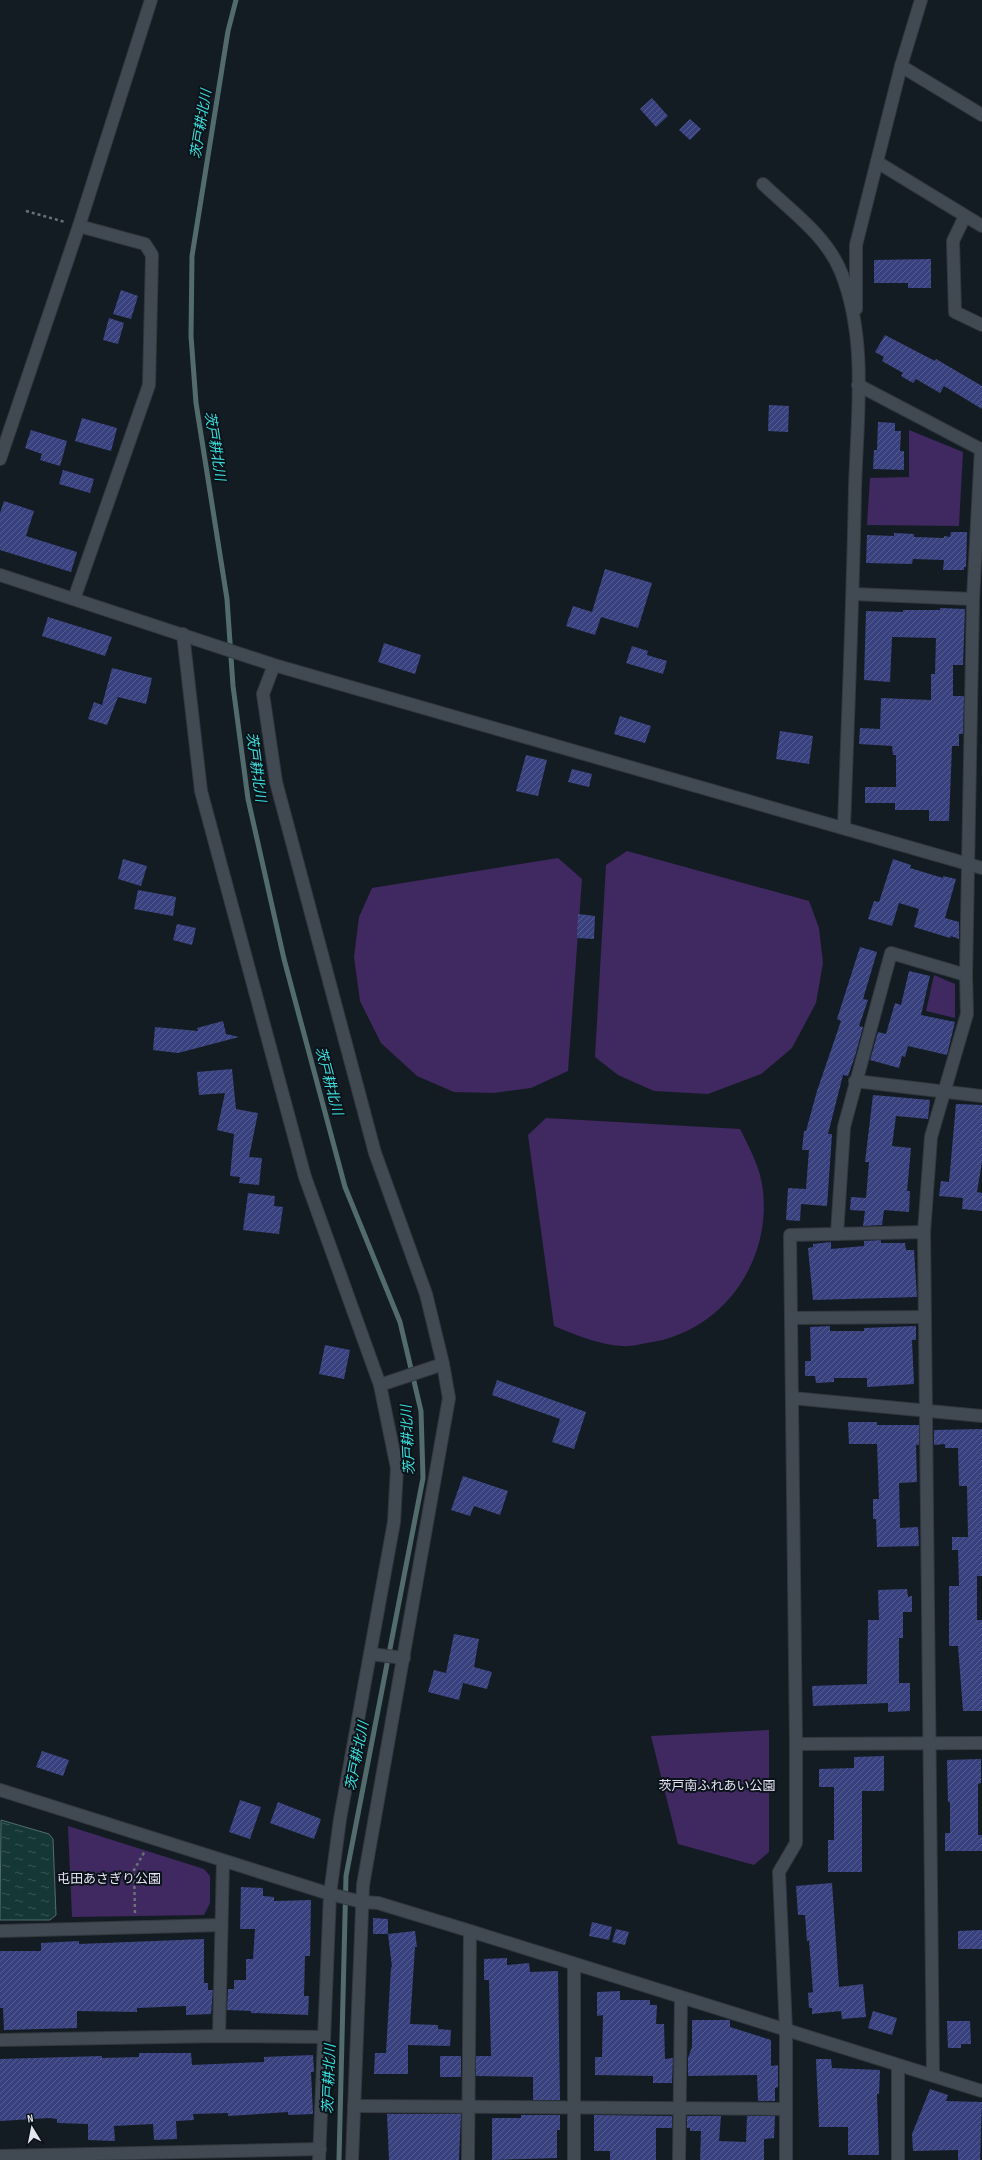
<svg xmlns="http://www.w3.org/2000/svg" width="982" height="2160" font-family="'Sofia Sans Condensed','Noto Sans JP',sans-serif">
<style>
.park{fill:#402860}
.water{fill:url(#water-ripples);stroke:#526c6e}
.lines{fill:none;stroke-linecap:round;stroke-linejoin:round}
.stream{stroke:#526c6e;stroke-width:5}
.building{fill:url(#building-hatch)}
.minor-casing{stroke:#33383e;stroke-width:14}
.path{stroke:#6a7178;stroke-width:2.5;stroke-dasharray:3 3;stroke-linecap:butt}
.minor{stroke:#414a53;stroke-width:12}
.labels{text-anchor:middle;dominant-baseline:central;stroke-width:4;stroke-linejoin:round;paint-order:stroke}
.park-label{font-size:13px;fill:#e7e1f3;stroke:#0b131a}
.water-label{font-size:14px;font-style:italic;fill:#3ae0de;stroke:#0b131a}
</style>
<defs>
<pattern id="water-ripples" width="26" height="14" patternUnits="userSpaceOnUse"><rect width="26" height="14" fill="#153837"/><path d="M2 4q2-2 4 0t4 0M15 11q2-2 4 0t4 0" fill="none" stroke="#375554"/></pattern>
<pattern id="building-hatch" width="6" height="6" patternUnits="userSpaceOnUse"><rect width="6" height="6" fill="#39427e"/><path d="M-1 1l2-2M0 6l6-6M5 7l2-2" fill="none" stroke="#555d91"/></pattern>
</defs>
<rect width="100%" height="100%" fill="#141c23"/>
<g class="park">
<polygon points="909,430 963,452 959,526 867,525 870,478 909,477"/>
<polygon points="627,851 809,901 819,928 823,963 816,1003 792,1048 761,1074 708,1094 654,1091 618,1075 595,1057 606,865"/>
<polygon points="558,858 582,879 568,1071 531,1088 494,1093 454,1092 417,1076 381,1043 360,1001 354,957 359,917 372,888"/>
<polygon points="934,975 955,984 955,1018 926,1011"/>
<path d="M 546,1118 L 740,1129 C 750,1149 761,1169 763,1191 C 771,1264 721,1333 647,1343 C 640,1344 631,1347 623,1346 C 599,1345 576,1335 554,1326 L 528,1135 Z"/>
<polygon points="769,1730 769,1852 754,1865 678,1844 651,1736"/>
<polygon points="68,1826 204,1869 210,1876 210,1903 204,1915 72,1917"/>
</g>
<polygon class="water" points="1,1820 49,1834 53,1839 56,1915 50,1920 0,1920"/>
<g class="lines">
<polyline class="stream" points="236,0 228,31 192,256 191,336 196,403 227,599 233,686 248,799 284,959 345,1187 400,1322 421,1411 423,1478 346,1876 339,2160"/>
</g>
<g class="building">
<polygon points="652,98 668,116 656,127 640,109"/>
<polygon points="690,119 701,129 690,140 679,130"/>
<polygon points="931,259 931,288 908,288 908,283 874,283 874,260"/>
<polygon points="121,290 138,296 131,319 113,314"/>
<polygon points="109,318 124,323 118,344 103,340"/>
<polygon points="885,335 935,361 936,359 982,386 982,409 944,386 940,393 916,379 913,383 901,376 903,373 882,361 884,357 875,352"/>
<polygon points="769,405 789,406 788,432 768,431"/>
<polygon points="82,418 117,428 111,451 75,441"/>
<polygon points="878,422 895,423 895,431 901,431 900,451 904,451 904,470 873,469 874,450 877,450"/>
<polygon points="31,430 67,441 60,466 40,460 42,454 25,448"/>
<polygon points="63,470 94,479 90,493 59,484"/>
<polygon points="4,501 34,511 26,536 77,552 71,572 0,550 0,513"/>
<polygon points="951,532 967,532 966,567 964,567 964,570 943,570 944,560 913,559 912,564 866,563 867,535 894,536 894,533 914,534 914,537 944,538 944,536 950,537"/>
<polygon points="605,569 652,583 638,628 601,617 595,635 566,626 573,606 592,612"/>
<polygon points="940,608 965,609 963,665 953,665 953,696 964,696 963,734 959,734 959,746 952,746 949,821 929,821 929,810 895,810 895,803 865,803 865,787 896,787 896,755 893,755 892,746 859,744 860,728 880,729 881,698 931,700 931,674 935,674 936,638 892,637 890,682 864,680 866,611 903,612 903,610 940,610"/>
<polygon points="48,617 112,637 105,656 42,636"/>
<polygon points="384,643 421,655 415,674 378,662"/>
<polygon points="632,646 648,651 647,655 667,661 663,674 626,663"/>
<polygon points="112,668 152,678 146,704 118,697 107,725 88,719 94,702 102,705"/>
<polygon points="620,716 651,726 645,743 614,734"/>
<polygon points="780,731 813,736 809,764 776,759"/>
<polygon points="526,755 547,760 538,796 516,791"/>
<polygon points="572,769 592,774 589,787 568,782"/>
<polygon points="123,859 147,866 141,886 118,879"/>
<polygon points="893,859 911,865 910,868 943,878 943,876 956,879 945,918 959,922 959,939 951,936 950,938 914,927 919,909 899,903 892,926 868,919 874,901 879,902"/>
<polygon points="138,890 176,897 173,916 134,909"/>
<polygon points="578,914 595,916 594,939 577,938"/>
<polygon points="177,924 196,928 192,945 173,940"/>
<polygon points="860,947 877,952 863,999 868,1000 859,1026 863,1027 855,1056 848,1076 843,1075 828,1134 832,1134 827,1206 801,1204 800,1221 786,1220 788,1188 806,1189 809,1150 802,1150 804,1131 806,1131 817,1091 841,1021 837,1019"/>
<polygon points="909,971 930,976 921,1015 955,1022 947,1055 908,1046 905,1057 902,1056 899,1068 870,1060 878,1032 886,1034 895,1003 901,1005"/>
<polygon points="223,1021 226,1034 239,1037 178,1053 153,1050 155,1027 198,1031 197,1028"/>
<polygon points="232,1069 236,1109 258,1113 249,1157 262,1158 259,1185 239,1183 240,1177 230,1176 234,1134 217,1130 225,1093 199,1095 197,1072"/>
<polygon points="873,1095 930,1100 928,1119 896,1116 892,1146 911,1148 907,1191 910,1191 909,1212 884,1210 882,1225 863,1226 865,1211 850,1210 851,1197 866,1198 869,1162 865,1162"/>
<polygon points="956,1104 982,1105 982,1162 977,1192 982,1193 982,1211 962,1209 963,1198 939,1196 941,1181 949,1182"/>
<polygon points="248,1193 275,1196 274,1206 283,1207 279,1234 243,1230"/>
<polygon points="881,1240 881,1243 905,1243 906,1250 914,1250 917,1297 813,1300 808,1248 813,1247 813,1244 831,1242 831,1249 864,1246 864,1241"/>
<polygon points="830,1326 830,1331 864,1331 864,1328 916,1326 916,1340 912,1340 914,1384 867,1387 867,1378 834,1378 834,1382 816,1383 815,1376 805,1376 805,1361 811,1361 810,1327"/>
<polygon points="325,1345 350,1350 344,1379 319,1374"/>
<polygon points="497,1380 586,1412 574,1449 552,1442 560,1419 492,1395"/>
<polygon points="848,1422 877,1422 877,1425 919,1425 919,1445 916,1445 917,1482 899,1483 900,1528 918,1527 919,1546 877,1547 876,1519 873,1519 873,1499 879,1499 877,1444 849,1444"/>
<polygon points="982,1429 982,1576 977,1576 977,1620 982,1620 982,1711 963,1711 958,1646 949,1646 949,1586 959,1586 958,1550 952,1550 952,1537 968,1537 967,1486 959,1486 958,1448 945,1448 945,1444 934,1445 934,1430"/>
<polygon points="463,1476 508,1491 500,1515 474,1506 470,1516 451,1510"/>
<polygon points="907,1589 908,1597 912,1596 912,1612 903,1612 903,1638 899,1638 899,1683 910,1683 910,1711 888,1712 888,1703 813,1706 812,1686 867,1684 868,1620 879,1620 878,1590"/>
<polygon points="454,1634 479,1639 474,1667 492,1672 487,1689 463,1683 459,1700 428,1692 434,1670 446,1673"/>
<polygon points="42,1751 69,1760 63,1776 36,1767"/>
<polygon points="884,1756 884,1791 862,1791 862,1872 828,1872 828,1840 834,1840 834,1787 819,1787 819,1769 854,1768 854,1757"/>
<polygon points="981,1759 981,1783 978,1784 978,1835 982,1835 982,1851 945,1851 945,1833 950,1833 950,1802 948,1802 947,1760"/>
<polygon points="240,1800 261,1807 250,1839 229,1832"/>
<polygon points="278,1802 321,1819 314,1839 270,1823"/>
<polygon points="832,1883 839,1987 863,1984 866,2017 842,2019 841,2011 812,2014 812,2008 809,2008 808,1993 813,1992 809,1940 807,1941 805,1915 798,1915 796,1886"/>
<polygon points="241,1887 263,1888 263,1896 274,1897 274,1901 311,1900 310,1956 305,1956 304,1996 309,1996 308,2015 251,2013 251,2011 227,2010 228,1989 234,1989 234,1980 246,1980 246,1959 253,1959 255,1929 240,1929"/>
<polygon points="373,1918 388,1919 388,1934 373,1934"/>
<polygon points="592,1922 612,1927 609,1940 589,1936"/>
<polygon points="616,1929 629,1932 625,1945 612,1942"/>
<polygon points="982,1930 982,1949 958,1949 958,1931"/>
<polygon points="415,1931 417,1947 415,1947 410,2024 438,2025 438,2029 451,2030 450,2046 408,2045 408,2074 374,2074 375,2053 386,2053 391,1967 392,1967 388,1934"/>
<polygon points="204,1939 204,1983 208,1983 208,1990 213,1990 211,2014 186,2015 186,2006 137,2008 137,2012 77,2011 77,2028 4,2030 3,2008 0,2008 0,1951 41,1951 41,1943 79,1941 79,1944"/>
<polygon points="507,1958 507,1965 529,1963 530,1972 558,1971 560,2100 533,2100 533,2077 476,2076 476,2056 491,2056 489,1980 484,1980 484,1959"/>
<polygon points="620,1991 620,2000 650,2000 650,2005 657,2005 656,2024 664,2024 665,2059 673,2058 672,2083 653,2083 653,2076 595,2075 595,2057 602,2057 603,2015 597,2016 597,1992"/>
<polygon points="873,2011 897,2018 892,2035 868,2028"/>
<polygon points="692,2020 730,2020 730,2027 771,2040 771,2066 778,2065 778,2087 775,2088 775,2101 758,2101 757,2075 688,2076 688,2058 692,2047"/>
<polygon points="947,2021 970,2021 971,2044 961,2044 961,2048 948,2048"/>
<polygon points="139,2053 191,2053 192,2065 264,2062 264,2057 313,2055 314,2072 311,2072 313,2114 288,2115 288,2112 228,2116 228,2113 193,2114 194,2120 176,2121 177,2139 154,2140 153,2124 114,2126 115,2141 88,2140 88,2124 57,2123 57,2119 49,2118 0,2121 0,2059 102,2056 102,2058 139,2057"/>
<rect x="440" y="2056" width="21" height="21"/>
<polygon points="816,2059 831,2059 832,2068 880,2070 879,2094 877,2094 879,2155 848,2155 848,2127 819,2127"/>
<polygon points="930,2089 948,2095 946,2101 982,2102 980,2160 958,2160 958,2150 913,2151 912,2134"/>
<polygon points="387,2114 461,2114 459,2160 389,2160"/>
<polygon points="521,2115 560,2115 560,2130 557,2130 557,2158 492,2160 492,2118 521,2118"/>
<polygon points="594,2115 672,2116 672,2128 656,2128 656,2160 610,2160 610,2151 594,2151"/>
<polygon points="687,2116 721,2116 719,2141 746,2142 747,2116 775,2116 774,2138 764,2139 764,2160 700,2160 701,2131 690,2131 690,2128 687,2128"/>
</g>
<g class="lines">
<defs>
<g id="minor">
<polyline points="901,66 982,115"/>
<polyline points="877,162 982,226"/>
<path d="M 763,184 C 791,211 826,235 841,272 C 868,339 857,418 855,488 C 853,601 848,714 844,827"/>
<polyline points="965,216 953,241 955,312 982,325"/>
<polyline points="856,309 856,245 901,66 921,0"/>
<polyline points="858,385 982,450"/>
<polyline points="0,459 79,226 151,0"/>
<polyline points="0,575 274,665 982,868"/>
<polyline points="853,594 973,599"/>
<polyline points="74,599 149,385 152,255 145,244 79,226"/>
<polyline points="183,634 201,791 305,1177 380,1385 397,1468 394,1522 340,1819 330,1894 319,2160"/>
<polyline points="274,665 263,694 276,782 375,1153 426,1294 443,1364 449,1398 363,1885 352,2160"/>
<polyline points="855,1081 982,1096"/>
<polyline points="924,1232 931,1137 967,1014 966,975 973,599 981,449"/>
<polyline points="837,1234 844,1127 891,953 966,975"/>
<polyline points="791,1318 925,1317"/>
<polyline points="380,1385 443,1364"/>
<polyline points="792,1398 982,1416"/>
<polyline points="370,1654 404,1658"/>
<polyline points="796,1744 982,1743"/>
<polyline points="0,1790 330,1894 362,1902 378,1903 470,1931 982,2091"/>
<polyline points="0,1931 221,1925"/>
<polyline points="219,2036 223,1861"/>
<polyline points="0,2040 219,2036 323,2037"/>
<polyline points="898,2066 898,2160"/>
<polyline points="354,2106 786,2109"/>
<polyline points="0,2156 320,2149"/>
<polyline points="468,2160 470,1931"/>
<polyline points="574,2160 574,1964"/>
<polyline points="679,2160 681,1998"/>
<polyline points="786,2160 786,2031 779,1872 796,1843 796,1744 790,1235 924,1232 933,2074"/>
</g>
</defs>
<use href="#minor" class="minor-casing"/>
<g class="path">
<polyline points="26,211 65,222"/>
<polyline points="135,1913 134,1870 145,1851"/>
</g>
<use href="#minor" class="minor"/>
</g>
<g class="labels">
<g class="park-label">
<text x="717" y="1786">茨戸南ふれあい公園</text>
<text x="109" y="1879">屯田あさぎり公園</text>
</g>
<g class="water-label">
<text transform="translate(201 124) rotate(-81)">茨戸耕北川</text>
<text transform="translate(215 446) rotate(81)">茨戸耕北川</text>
<text transform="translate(256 767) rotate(82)">茨戸耕北川</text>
<text transform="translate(329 1081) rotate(75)">茨戸耕北川</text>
<text transform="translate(408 1440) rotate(-93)">茨戸耕北川</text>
<text transform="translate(357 1756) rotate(-79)">茨戸耕北川</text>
<text transform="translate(329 2079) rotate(-88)">茨戸耕北川</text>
</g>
</g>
<g transform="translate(32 2128) rotate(350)" stroke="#0b131a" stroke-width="3" paint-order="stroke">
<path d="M0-3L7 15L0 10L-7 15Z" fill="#e2e7ed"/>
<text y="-6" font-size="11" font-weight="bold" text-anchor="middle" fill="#e2e7ed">N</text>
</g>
</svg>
